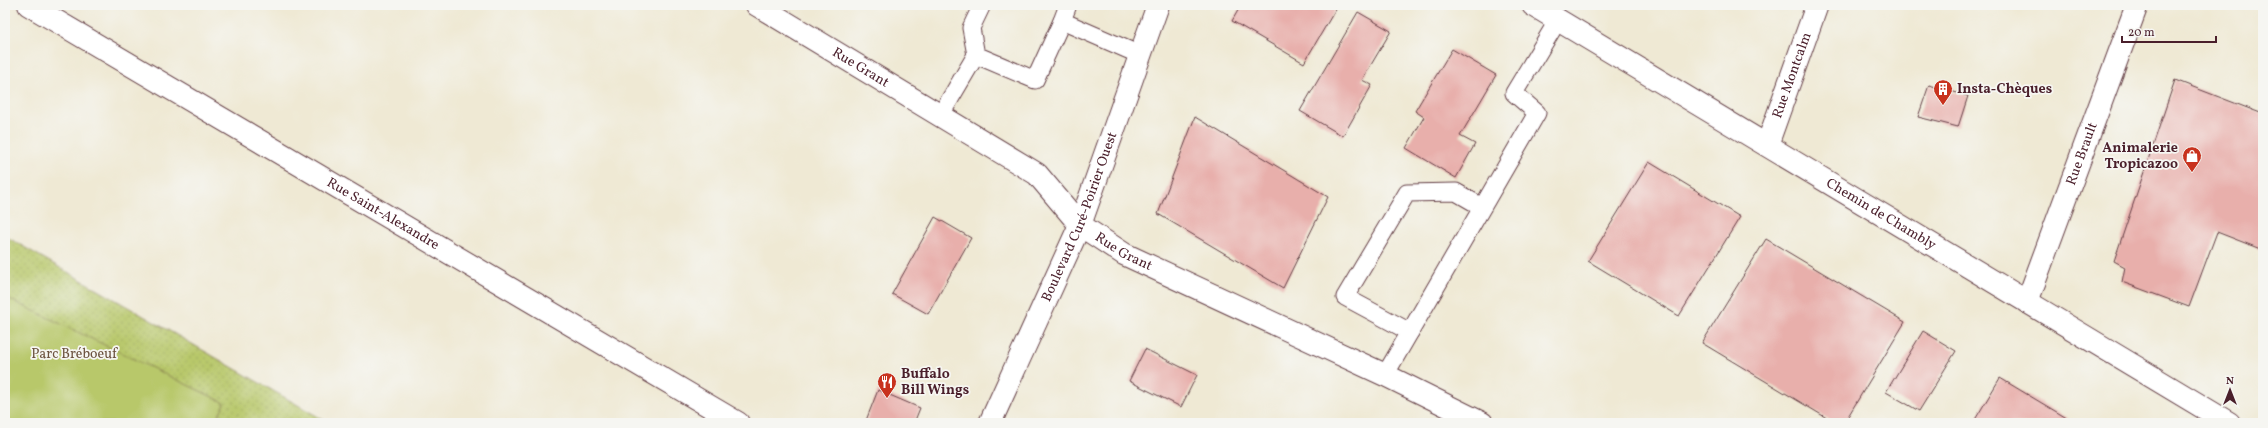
<svg xmlns="http://www.w3.org/2000/svg" width="2268" height="428" font-family="Vollkorn,serif">
<style>
.park{fill:url(#park-dots);stroke:#81744b}
.pitch{fill:#b8c86b;stroke:#81744b}
.building{fill:#e8afab}
.lines{fill:none;stroke-linecap:round;stroke-linejoin:round}
.service-casing{stroke:#633d44;stroke-width:19}
.minor-casing{stroke:#633d44;stroke-width:24}
.secondary-casing{stroke:#633d44;stroke-width:24}
.service{stroke:#fff;stroke-width:17}
.minor{stroke:#fff;stroke-width:22}
.secondary{stroke:#fff;stroke-width:22}
.labels{text-anchor:middle;dominant-baseline:central;stroke-width:3.5;stroke-linejoin:round;paint-order:stroke}
.street-label{font-size:14px;fill:#4a1f2b;stroke:#f6f6f2}
.poi-label{font-size:14px;font-weight:bold;fill:#4a1f2b;stroke:#f6f6f2;text-anchor:start}
.park-label{font-size:14px;fill:#6b523e;stroke:#f6f6f2}
</style>
<defs>
<pattern id="park-dots" width="8" height="8" patternUnits="userSpaceOnUse"><rect width="8" height="8" fill="#b8c86b"/><path d="M2 2h.1M6 6h.1" fill="none" stroke="#a0ab5d" stroke-width="1.8" stroke-linecap="round"/></pattern>
</defs>
<rect width="100%" height="100%" fill="#f6f6f2"/>
<filter id="ink" filterUnits="userSpaceOnUse"><feTurbulence type="fractalNoise" baseFrequency=".025" numOctaves="2"/><feDisplacementMap in="SourceGraphic" scale="8" xChannelSelector="R" yChannelSelector="G"/><feConvolveMatrix kernelMatrix="1 2 1 2 8 2 1 2 1" color-interpolation-filters="sRGB"/></filter>
<filter id="wash" filterUnits="userSpaceOnUse"><feTurbulence type="fractalNoise" baseFrequency=".012" numOctaves="4" result="noise"/><feDisplacementMap in="SourceGraphic" scale="16" xChannelSelector="R" yChannelSelector="G"/><feGaussianBlur stdDeviation="0.9" result="paint"/><feColorMatrix in="noise" values="0 0 0 0 0 0 0 0 0 0 0 0 0 0 0 0 0 1.4 0 .05"/><feComposite in="paint" operator="in"/></filter>
<g filter="url(#wash)">
<rect width="100%" height="100%" fill="#efe9d4"/>
<polygon class="park" points="5,236 329,423 5,423"/>
<polygon class="pitch" points="5,297 225,403 215,423 5,423"/>
<g id="blocks">
<g class="building">
<polygon points="1241,5 1338,5 1304,63 1232,21"/>
<polygon points="1358,12 1391,31 1362,80 1372,85 1343,136 1300,111"/>
<polygon points="1452,49 1496,75 1460,136 1475,144 1456,178 1406,148 1424,117 1415,111"/>
<polygon points="2175,80 2263,114 2263,250 2217,232 2189,307 2122,282 2125,267 2114,261"/>
<polygon points="1929,85 1968,96 1958,127 1918,117"/>
<polygon points="1195,117 1328,197 1283,288 1158,214"/>
<polygon points="1649,162 1740,217 1679,316 1588,261"/>
<polygon points="935,217 971,238 928,314 892,294"/>
<polygon points="1766,239 1905,322 1844,423 1835,423 1702,343"/>
<polygon points="1923,331 1956,351 1919,411 1886,392"/>
<polygon points="1145,349 1197,375 1181,407 1129,381"/>
<polygon points="2000,378 2075,423 1973,423"/>
<polygon points="878,390 920,408 914,423 865,423"/>
</g>
</g>
</g>
<g filter="url(#ink)">
<use href="#blocks" fill-opacity="0" stroke="#633d44" stroke-width="1"/>
<g class="lines">
<defs>
<g id="service">
<polyline points="1062,21 1068,5"/>
<polyline points="976,55 971,28 982,5"/>
<polyline points="940,116 976,55 1035,80 1062,21 1140,55"/>
<polyline points="1410,332 1345,297 1407,193 1456,192 1482,207"/>
<polyline points="1385,375 1537,113 1514,93 1558,20"/>
</g>
<g id="minor">
<path id="s1" d="M 29,5 L 738,423"/>
<path id="s2" d="M 757,5 L 1037,174 L 1080,225 L 1124,254 L 1385,375 L 1482,423"/>
<path id="s3" d="M 1767,145 L 1817,5"/>
<path id="s4" d="M 2027,302 L 2137,5"/>
</g>
<g id="secondary">
<path id="s5" d="M 1533,5 L 2229,423"/>
<path id="s6" d="M 990,423 L 1080,225 L 1158,5"/>
</g>
</defs>
<use href="#service" class="service-casing"/>
<use href="#minor" class="minor-casing"/>
<use href="#secondary" class="secondary-casing"/>
<use href="#service" class="service"/>
<use href="#minor" class="minor"/>
<use href="#secondary" class="secondary"/>
</g>
</g>
<defs>
<symbol id="building-pin" viewBox="-11 -11 22 30"><path d="M0 17L-7.5 6A9.5 9.5 0 1 1 7.5 6Z" fill="#c8321e" stroke="#f6f6f2"/><path d="M-4-6H4V6H1V3H-1V6H-4ZM-2.5-4.3h1.7v1.8h-1.7ZM.8-4.3h1.7v1.8H.8ZM-2.5-1h1.7V.8h-1.7ZM.8-1h1.7V.8H.8Z" fill="#fff"/></symbol>
<symbol id="shop-pin" viewBox="-11 -11 22 30"><path d="M0 17L-7.5 6A9.5 9.5 0 1 1 7.5 6Z" fill="#c8321e" stroke="#f6f6f2"/><path d="M-5-2.5h2.3a2.7 3.5 0 0 1 5.4 0H5L5.5 6h-11ZM-1.5-2.5h3a1.5 2.3 0 0 0-3 0Z" fill="#fff"/></symbol>
<symbol id="restaurant-pin" viewBox="-11 -11 22 30"><path d="M0 17L-7.5 6A9.5 9.5 0 1 1 7.5 6Z" fill="#c8321e" stroke="#f6f6f2"/><path d="M-5-6h1v4h1v-4h1v4h1v-4h1v5L-1.5 .5V6h-2V.5L-5-1ZM5-6V6H3V1.5H1.5Q1.5-4 5-6Z" fill="#fff"/></symbol>
</defs>
<g fill-rule="evenodd">
<use href="#building-pin" x="1932" y="78" width="22" height="30"/>
<use href="#shop-pin" x="2181" y="145" width="22" height="30"/>
<use href="#restaurant-pin" x="876" y="371" width="22" height="30"/>
</g>
<g class="labels">
<g class="street-label">
<text stroke="none"><textPath href="#s2" startOffset="121">Rue Grant</textPath></text>
<text stroke="none"><textPath href="#s3" startOffset="74">Rue Montcalm</textPath></text>
<text stroke="none"><textPath href="#s4" startOffset="158">Rue Brault</textPath></text>
<text stroke="none"><textPath href="#s1" startOffset="411">Rue Saint-Alexandre</textPath></text>
<text stroke="none"><textPath href="#s5" startOffset="406">Chemin de Chambly</textPath></text>
<text stroke="none"><textPath href="#s6" startOffset="225">Boulevard Curé-Poirier Ouest</textPath></text>
<text stroke="none"><textPath href="#s2" startOffset="445">Rue Grant</textPath></text>
</g>
<g class="poi-label">
<text x="1957" y="89">Insta-Chèques</text>
<text x="2178" y="148" text-anchor="end">Animalerie<tspan x="2178" dy="16">Tropicazoo</tspan></text>
<text x="901" y="374">Buffalo<tspan x="901" dy="16">Bill Wings</tspan></text>
</g>
<g class="park-label">
<text x="74" y="354">Parc Bréboeuf</text>
</g>
</g>
<rect width="2268" height="428" fill="none" stroke="#f6f6f2" stroke-width="20"/>
<g transform="translate(2230 390)" stroke="#f6f6f2" stroke-width="3" paint-order="stroke">
<path d="M0-3L7 15L0 10L-7 15Z" fill="#4a1f2b"/>
<text y="-6" font-size="11" font-weight="bold" text-anchor="middle" fill="#4a1f2b">N</text>
</g>
<path d="M2122 36v6h94v-6" fill="none" stroke="#4a1f2b" stroke-width="2"/>
<text x="2128" y="36" font-size="12" fill="#4a1f2b" stroke="#f6f6f2" stroke-width="3" paint-order="stroke">20 m</text>
</svg>
